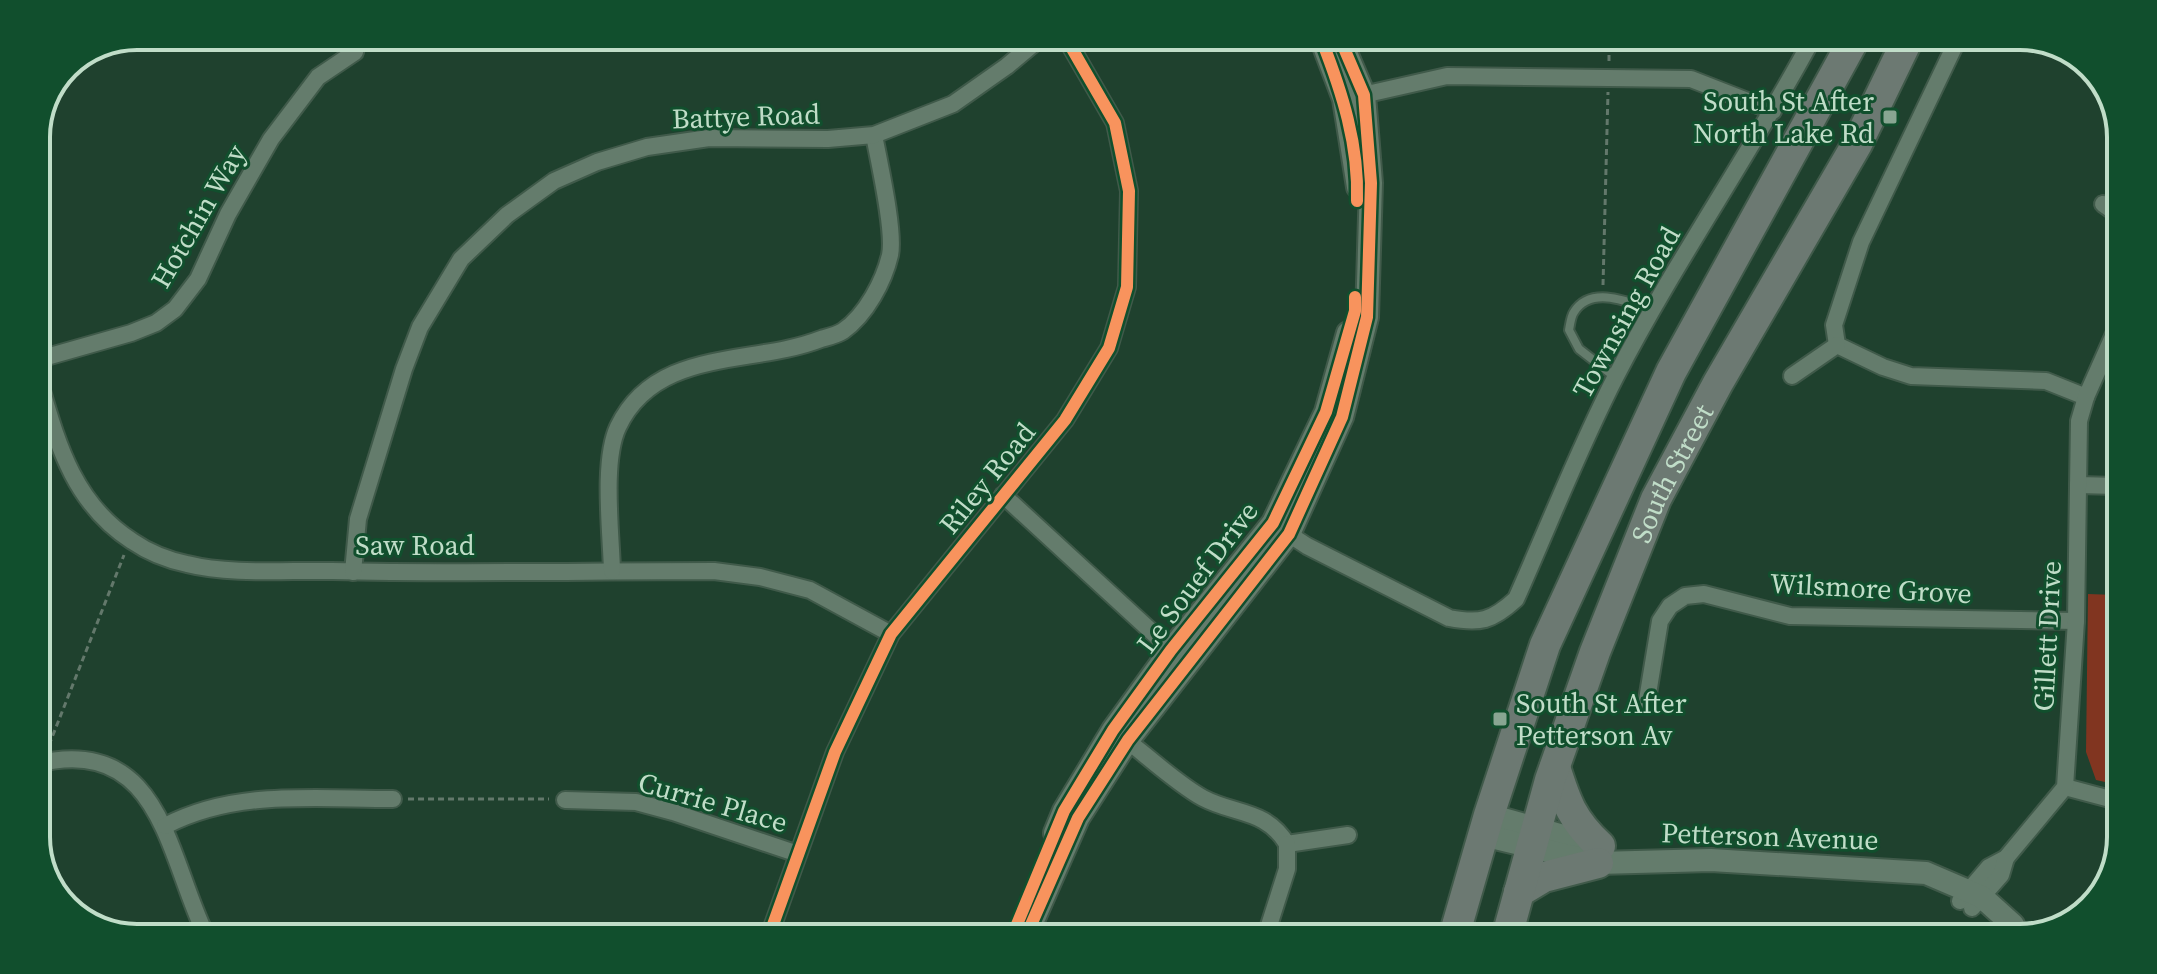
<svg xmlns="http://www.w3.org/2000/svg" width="2157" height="974" font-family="'Source Serif 4',serif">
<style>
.green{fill:#813520}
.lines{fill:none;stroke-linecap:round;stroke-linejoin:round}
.lane-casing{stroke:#405a4a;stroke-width:12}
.street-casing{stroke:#405a4a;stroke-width:20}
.secondary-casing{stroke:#405a4a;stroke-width:26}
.highway-casing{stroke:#405a4a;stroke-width:34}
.path{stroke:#63786b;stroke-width:3;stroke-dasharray:6 4;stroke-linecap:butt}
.lane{stroke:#647c6c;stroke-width:8}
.street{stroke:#647c6c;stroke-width:16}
.secondary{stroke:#647c6c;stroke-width:22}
.highway{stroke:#6c7972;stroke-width:30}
.cycleway-casing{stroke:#114f2d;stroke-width:17}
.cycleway{stroke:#f8935d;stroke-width:12}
.poi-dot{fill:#88a692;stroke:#114f2d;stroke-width:3}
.labels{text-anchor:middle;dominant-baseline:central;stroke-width:6;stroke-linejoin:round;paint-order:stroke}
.poi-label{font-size:28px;fill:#c0ddc8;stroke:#114f2d;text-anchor:end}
.street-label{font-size:28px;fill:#c0ddc8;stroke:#114f2d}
.rim{fill:none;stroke:#c0ddc8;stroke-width:4}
</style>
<rect width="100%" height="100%" fill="#1f412e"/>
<polygon class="green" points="2088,594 2116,595 2114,784 2096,780 2086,752"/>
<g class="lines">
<defs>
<path id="lane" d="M 1615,377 L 1579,349 L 1569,330 C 1570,325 1571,316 1574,312 C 1591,285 1629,302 1652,310"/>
<g id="street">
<polyline points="1956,43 1861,242 1834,325 1837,345 1883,367 1911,376 2046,381 2086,397"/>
<polyline points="1354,97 1447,76 1691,79 1773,111"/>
<polyline points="2103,204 2120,216"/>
<polyline points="36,360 131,333 156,323 175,309 198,279 228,214 271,139 318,77 355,52 358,37"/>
<path d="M 36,371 C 56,437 70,501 132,541 C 148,552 168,560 187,564 C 231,575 287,570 332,571 C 460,574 587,571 714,571 L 760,577 L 810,590 L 891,634"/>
<polyline points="1792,376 1837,345"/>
<polyline points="2078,485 2117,486"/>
<polyline points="1003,495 1177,655"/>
<path d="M 1281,529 L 1307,546 L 1449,618 C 1480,624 1492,621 1516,599 C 1549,525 1579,448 1616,376 C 1675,262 1749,156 1810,43"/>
<path d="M 612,571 C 611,532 602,461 618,427 C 656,347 752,366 821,339 C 828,337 837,335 843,331 C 866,315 884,281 890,255 C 895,232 879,162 874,135"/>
<polyline points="353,572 358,519 404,369 420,327 461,259 507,215 554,181 597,162 647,147 709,138 828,139 874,135 953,104 1007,66 1038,40"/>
<polyline points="1647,700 1660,621 1670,606 1685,596 1704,594 1790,616 2076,621"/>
<path d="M 1119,734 C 1144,753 1177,784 1203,798 C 1235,815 1266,809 1287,844 L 1348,835"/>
<path d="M 36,764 C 159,734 167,852 204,931"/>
<polyline points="2065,787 2114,800"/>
<polyline points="565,800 636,802 673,812 798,854"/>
<path d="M 165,826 C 235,789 316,799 393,799"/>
<polyline points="1960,901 1989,867 2006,858 2065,787 2076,621 2079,421 2086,397 2119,323"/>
<polyline points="1972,908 2001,875 2006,858"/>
<polyline points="770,933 835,752 891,634 1065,420 1109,348 1127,287 1129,191 1115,123 1067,40"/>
<polyline points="1266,935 1287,869 1287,844"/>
</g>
<g id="secondary">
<polyline points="1322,41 1344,99 1358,187"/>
<polyline points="1489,815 1599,846"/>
<polyline points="1055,833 1064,811 1113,730 1171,650 1273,523 1326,412 1348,333"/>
<polyline points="1483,835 1598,863 1711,860 1926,873 1982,897 2013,925 2018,938"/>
<polyline points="1027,934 1078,818 1128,740 1289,534 1342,417 1367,317 1371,183 1364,95 1341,41"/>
</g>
<g id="highway">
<path d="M 1555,767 C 1566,802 1572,820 1600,846"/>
<polyline points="1519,892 1544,877 1598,863"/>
<polyline points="1454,936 1489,815 1545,645 1671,372 1852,43"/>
<path id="s1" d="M 1507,936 L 1550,780 L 1595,652 L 1656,499 L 1718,383 L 1857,144 L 1906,43"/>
</g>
</defs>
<use href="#lane" class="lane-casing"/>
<use href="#street" class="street-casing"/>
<use href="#secondary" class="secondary-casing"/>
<use href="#highway" class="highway-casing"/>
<g class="path">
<polyline points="1609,61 1609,42"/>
<polyline points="1603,285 1608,92"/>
<polyline points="49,745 124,555"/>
<polyline points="408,799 549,799"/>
</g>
<use href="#lane" class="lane"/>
<use href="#street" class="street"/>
<use href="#secondary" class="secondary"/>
<use href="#highway" class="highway"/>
<defs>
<g id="cycleway">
<path d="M 1322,41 C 1342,92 1359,145 1357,201"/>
<polyline points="770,933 835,752 891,634 1065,420 1109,348 1127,287 1129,191 1115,123 1067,40"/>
<polyline points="1013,934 1064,811 1113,730 1171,650 1273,523 1326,412 1355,311 1355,297"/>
<polyline points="1027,934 1078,818 1128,740 1289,534 1342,417 1367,317 1371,183 1364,95 1341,41"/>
</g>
</defs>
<use href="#cycleway" class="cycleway-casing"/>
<use href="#cycleway" class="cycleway"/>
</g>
<g class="poi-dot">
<rect x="1882" y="109" width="16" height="16" rx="4"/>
<rect x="1492" y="711" width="16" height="16" rx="4"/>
</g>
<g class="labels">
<g class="poi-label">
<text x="1874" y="101">South St After<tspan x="1874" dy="32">North Lake Rd</tspan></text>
<text x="1516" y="703" text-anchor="start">South St After<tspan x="1516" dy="32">Petterson Av</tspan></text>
</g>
<g class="street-label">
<text transform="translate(746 116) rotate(-2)">Battye Road</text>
<text transform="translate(198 216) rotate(-60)">Hotchin Way</text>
<text transform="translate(1626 312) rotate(-61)">Townsing Road</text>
<text stroke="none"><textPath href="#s1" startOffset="492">South Street</textPath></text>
<text transform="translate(987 478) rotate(-51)">Riley Road</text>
<text x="415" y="545">Saw Road</text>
<text transform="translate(1197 577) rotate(-53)">Le Souef Drive</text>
<text transform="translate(1871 588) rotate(3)">Wilsmore Grove</text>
<text transform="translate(2047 636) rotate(-87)">Gillett Drive</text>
<text transform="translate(713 802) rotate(16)">Currie Place</text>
<text transform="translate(1770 836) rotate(2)">Petterson Avenue</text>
</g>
</g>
<path d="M0 0H2157V974H0ZM137 50H2020A87 87 0 0 1 2107 137V837A87 87 0 0 1 2020 924H137A87 87 0 0 1 50 837V137A87 87 0 0 1 137 50Z" fill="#114f2d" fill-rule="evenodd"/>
<path class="rim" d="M137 50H2020A87 87 0 0 1 2107 137V837A87 87 0 0 1 2020 924H137A87 87 0 0 1 50 837V137A87 87 0 0 1 137 50Z"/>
</svg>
